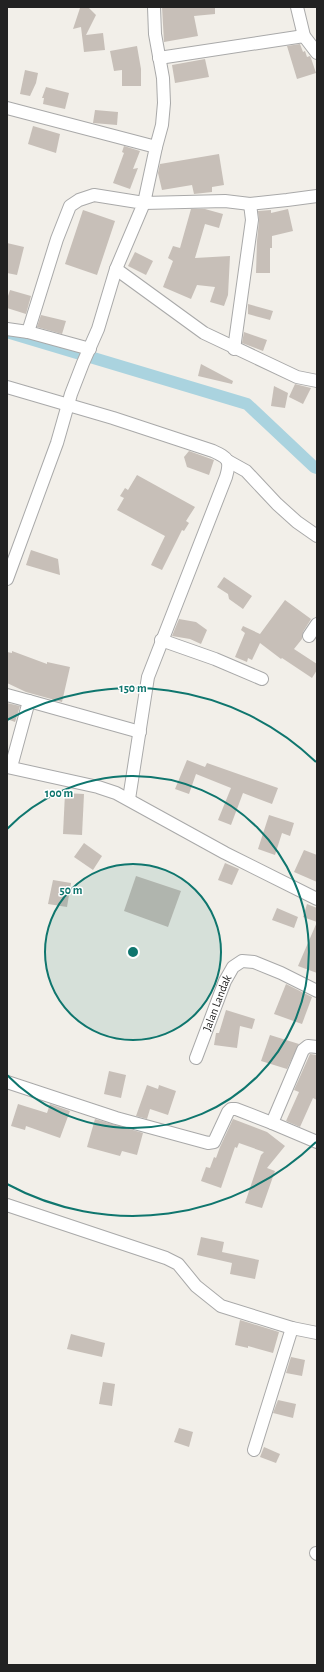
<svg xmlns="http://www.w3.org/2000/svg" width="324" height="1672" font-family="'Alegreya Sans',sans-serif">
<style>
.lines{fill:none;stroke-linecap:round;stroke-linejoin:round}
.canal{stroke:#aad3df;stroke-width:12}
.building{fill:#c7bfb8}
.minor-casing{stroke:#a9a9a9;stroke-width:14}
.minor{stroke:#fff;stroke-width:12}
.ring{fill:none;stroke:#0f766e;stroke-width:2}
.labels{text-anchor:middle;dominant-baseline:central;stroke-width:3;stroke-linejoin:round;paint-order:stroke}
.street-label{font-size:12px;fill:#222;stroke:#fff}
.centre{fill:#0f766e;stroke:#fff;stroke-width:2}
.ring-label{font-size:12px;text-anchor:middle;font-weight:bold;fill:#0f766e;stroke:#fff;stroke-width:3;stroke-linejoin:round;paint-order:stroke}
</style>
<rect width="100%" height="100%" fill="#f2efe9"/>
<g class="lines">
<polyline class="canal" points="10,333 247,404 314,467 317,468"/>
</g>
<g class="building">
<polygon points="162,7 215,7 215,14 194,16 198,36 164,42"/>
<polygon points="80,8 89,8 96,15 86,35 103,33 105,50 84,52 81,27 73,29"/>
<polygon points="300,44 303,52 305,51 307,57 310,56 311,58 316,73 297,79 287,46"/>
<polygon points="137,46 141,69 141,86 122,86 122,70 114,71 110,51"/>
<polygon points="205,59 209,77 175,83 172,65"/>
<polygon points="25,70 38,73 36,83 30,96 20,94"/>
<polygon points="46,87 69,93 65,109 43,104 44,98 42,98"/>
<polygon points="95,110 118,112 117,125 93,123"/>
<polygon points="33,126 60,134 56,153 28,144"/>
<polygon points="124,146 140,151 133,169 138,168 130,189 113,183 124,153 122,152"/>
<polygon points="219,154 224,185 212,187 212,192 194,194 192,185 162,190 158,173 160,164"/>
<polygon points="191,209 205,209 223,214 219,228 205,224 195,258 230,256 228,295 224,306 210,302 215,287 197,285 191,299 163,287 173,261 168,258 173,246 180,248"/>
<polygon points="288,209 293,231 272,236 272,248 270,248 270,273 256,273 257,241 259,221 258,211 271,210 271,213"/>
<polygon points="83,210 115,221 97,275 65,264"/>
<polygon points="7,243 24,247 17,275 7,273"/>
<polygon points="135,252 153,261 146,275 128,266"/>
<polygon points="10,290 31,296 26,314 7,308 7,299"/>
<polygon points="248,304 273,311 270,320 248,314"/>
<polygon points="41,315 66,321 62,334 37,327"/>
<polygon points="244,332 267,340 263,351 242,343"/>
<polygon points="201,364 233,381 232,384 198,376"/>
<polygon points="295,384 311,388 303,404 289,397"/>
<polygon points="274,386 288,393 285,408 271,406"/>
<polygon points="189,451 214,460 209,475 187,467 184,457"/>
<polygon points="137,475 195,507 186,521 189,523 184,531 182,530 162,570 151,565 165,536 117,510 124,498 120,496 125,488 128,490"/>
<polygon points="31,550 58,559 60,575 26,565"/>
<polygon points="224,577 252,596 243,609 229,599 228,594 217,587"/>
<polygon points="285,600 311,619 303,632 302,639 294,649 317,664 317,670 312,678 282,658 281,659 260,643 252,660 248,658 247,662 235,657 245,633 241,630 243,626 260,634"/>
<polygon points="179,619 196,622 207,630 201,644 190,639 172,636"/>
<polygon points="12,651 47,664 47,662 70,667 62,702 26,692 7,683 7,652 12,653"/>
<polygon points="7,703 20,706 15,722 7,719"/>
<polygon points="187,760 205,767 207,763 278,788 272,804 243,793 231,825 218,820 231,788 196,774 189,794 175,789"/>
<polygon points="65,793 84,794 82,835 63,834"/>
<polygon points="269,815 294,823 290,836 282,833 275,855 258,849"/>
<polygon points="84,843 102,856 93,870 74,857"/>
<polygon points="304,850 317,855 317,882 294,872"/>
<polygon points="225,863 239,869 232,885 218,880"/>
<polygon points="136,876 181,891 168,927 124,911"/>
<polygon points="53,880 71,883 67,907 48,904"/>
<polygon points="307,904 317,908 317,973 298,966 317,922 303,917"/>
<polygon points="277,908 298,917 294,928 272,920"/>
<polygon points="286,984 312,997 302,1024 274,1014"/>
<polygon points="226,1010 255,1019 252,1029 240,1026 237,1048 214,1045 216,1033 219,1033"/>
<polygon points="270,1035 299,1044 287,1069 261,1061"/>
<polygon points="310,1054 317,1055 317,1100 313,1098 300,1127 286,1121 299,1092 294,1090"/>
<polygon points="109,1071 126,1075 121,1098 104,1094"/>
<polygon points="147,1085 158,1089 159,1085 176,1091 168,1115 150,1109 147,1119 136,1116"/>
<polygon points="18,1104 47,1113 50,1104 70,1111 60,1138 26,1126 25,1130 11,1126"/>
<polygon points="95,1119 143,1133 137,1155 122,1151 120,1156 87,1147"/>
<polygon points="233,1119 267,1132 285,1146 267,1168 275,1171 262,1208 245,1203 261,1155 264,1152 239,1143 237,1148 235,1147 221,1188 201,1181 206,1167 210,1168 214,1157 216,1158 220,1147"/>
<polygon points="201,1237 224,1242 222,1252 259,1260 255,1279 230,1274 232,1263 197,1255"/>
<polygon points="240,1320 279,1332 273,1353 248,1346 248,1348 235,1345"/>
<polygon points="71,1334 105,1343 102,1357 67,1349"/>
<polygon points="291,1357 305,1360 302,1376 286,1373"/>
<polygon points="103,1382 115,1384 112,1406 99,1404"/>
<polygon points="278,1400 296,1404 293,1418 273,1413"/>
<polygon points="179,1428 193,1432 189,1447 174,1442"/>
<polygon points="264,1447 280,1454 276,1463 260,1457"/>
</g>
<g class="lines">
<defs>
<g id="minor">
<polyline points="154,7 155,34 163,78 164,103 162,125 156,147"/>
<polyline points="297,7 304,36 317,53"/>
<polyline points="159,58 304,36"/>
<polyline points="7,108 156,147 144,203 225,201 250,204 287,200 317,196"/>
<polyline points="116,269 204,333 297,377 317,381"/>
<polyline points="7,329 28,332 90,349"/>
<polyline points="234,349 252,220 250,204"/>
<path d="M 7,387 L 113,418 L 213,451 C 228,458 231,460 226,477 L 148,677 L 129,799"/>
<polyline points="228,461 246,471 277,504 297,522 317,536"/>
<polyline points="7,579 57,443 71,394 83,363 98,329 116,269 144,203 94,195 79,200 70,206 57,239 28,332"/>
<polyline points="309,636 317,624"/>
<polyline points="161,640 215,659 262,679"/>
<polyline points="7,695 29,701 11,767"/>
<polyline points="29,701 140,732"/>
<polyline points="7,767 98,787 116,793 225,853 317,899"/>
<path id="s1" d="M 196,1058 L 225,981 L 233,967 L 242,961 L 254,962 L 281,973 L 317,991"/>
<polyline points="7,1082 116,1118 208,1143 214,1142 228,1112 231,1109 236,1109 272,1123 317,1142"/>
<polyline points="272,1123 303,1050 308,1046 317,1047"/>
<polyline points="7,1205 166,1258 178,1264 196,1286 221,1306 292,1328 317,1333"/>
<polyline points="254,1450 292,1328"/>
<polyline points="316,1553 317,1554"/>
</g>
</defs>
<use href="#minor" class="minor-casing"/>
<use href="#minor" class="minor"/>
</g>
<circle cx="133" cy="952" r="88" fill="#0f766e" fill-opacity=".12"/>
<g class="ring">
<circle cx="133" cy="952" r="88"/>
<path d="M7 829A176 176 0 1 1 7 1075"/>
<path d="M316 1142A264 264 0 0 1 7 1184M7 720A264 264 0 0 1 316 762"/>
</g>
<g class="labels">
<g class="street-label">
<text stroke="none"><textPath href="#s1" startOffset="59">Jalan Landak</textPath></text>
</g>
</g>
<circle cx="133" cy="952" r="6" class="centre"/>
<g class="ring-label">
<text x="133" y="692">150 m</text>
<text x="59" y="797">100 m</text>
<text x="71" y="894">50 m</text>
</g>
<rect width="324" height="1672" fill="none" stroke="#222222" stroke-width="16"/>
</svg>
